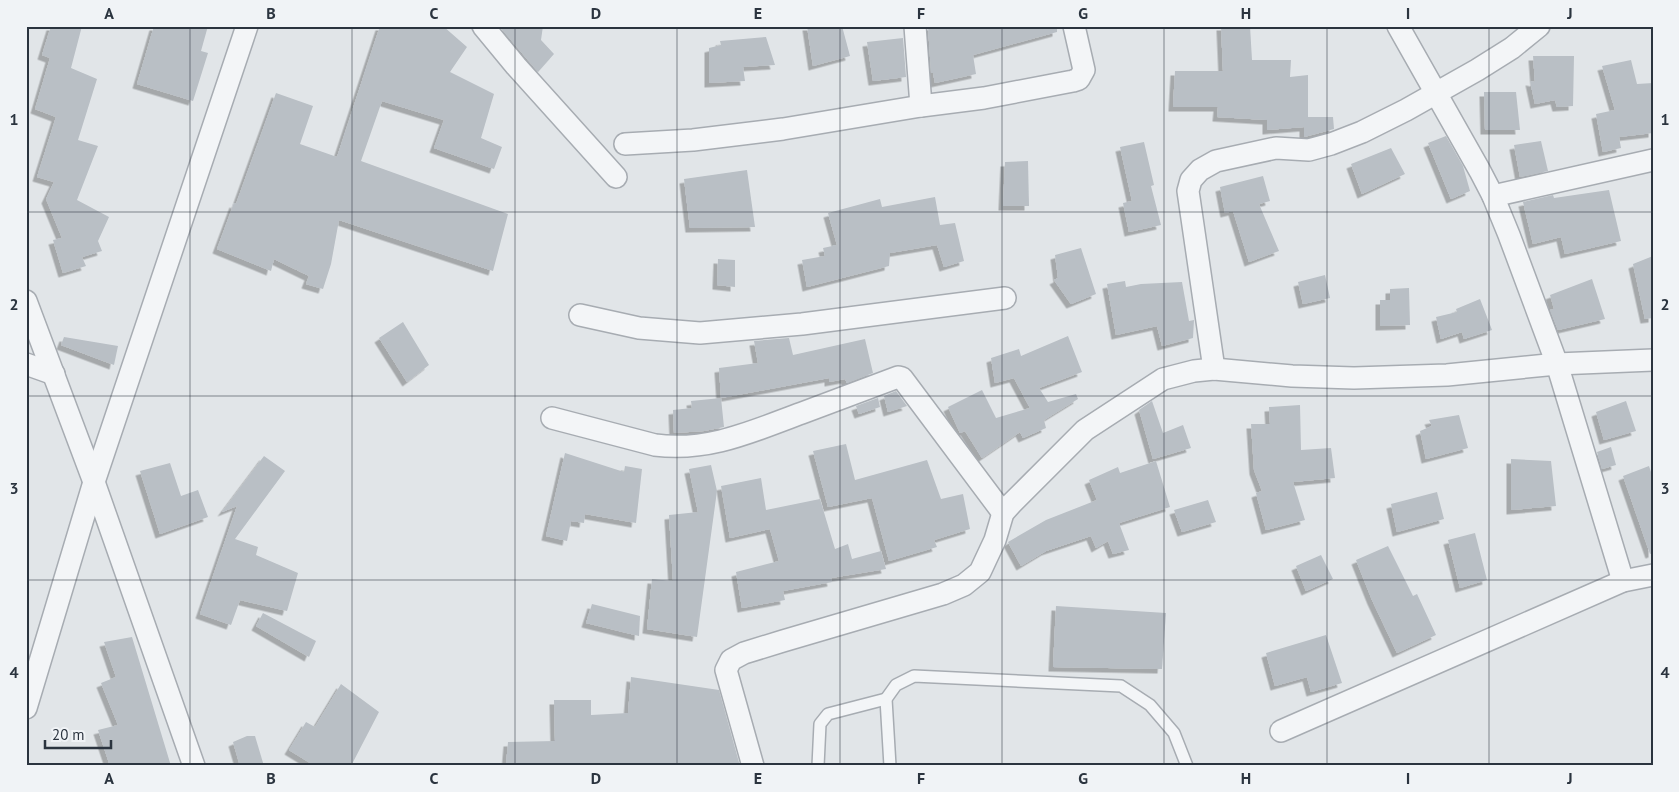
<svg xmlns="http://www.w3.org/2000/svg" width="1679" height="792" font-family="'PT Sans',sans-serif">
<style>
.building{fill:#b9bfc5;filter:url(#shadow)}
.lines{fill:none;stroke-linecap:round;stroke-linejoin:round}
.lane-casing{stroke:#a7acb2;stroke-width:14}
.street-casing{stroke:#a7acb2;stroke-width:24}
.lane{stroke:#f3f5f7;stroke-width:11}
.street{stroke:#f3f5f7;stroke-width:21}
.grid{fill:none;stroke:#2b343f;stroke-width:1;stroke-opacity:0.55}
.neatline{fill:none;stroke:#2b343f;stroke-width:2}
.grid-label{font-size:16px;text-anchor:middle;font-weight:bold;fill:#2b343f}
</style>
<defs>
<filter id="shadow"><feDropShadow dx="-4.5" dy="4.5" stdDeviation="0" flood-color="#0004"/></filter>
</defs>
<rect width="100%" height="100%" fill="#e1e5e8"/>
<g class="building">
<polygon points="51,26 82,26 71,68 97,79 78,140 98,146 77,200 109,217 98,241 102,251 82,257 86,266 63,273 53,240 62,238 46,199 54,182 37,177 56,117 35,109 50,58 42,55"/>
<polygon points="154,26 208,26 201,51 208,53 193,101 137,84"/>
<polygon points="380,26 443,26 467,47 450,72 494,94 481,138 502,147 494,169 434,148 444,120 382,101 361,161 508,214 493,271 339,220 331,264 323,289 306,284 309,276 274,259 271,271 217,249 234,203 236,204 276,93 313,106 300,144 337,157"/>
<polygon points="499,26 543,26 541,40 554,54 538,72"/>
<polygon points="807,26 842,26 850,56 813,66"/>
<polygon points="928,26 1057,26 1057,32 973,55 976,74 935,83 933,73 931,73"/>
<polygon points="1221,26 1250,26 1252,60 1291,60 1290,77 1308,75 1308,117 1333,117 1334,129 1304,137 1304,127 1267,130 1267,120 1217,117 1218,107 1173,107 1175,71 1223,71"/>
<polygon points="766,37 775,65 743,67 745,81 709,83 709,48 721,45 720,41"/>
<polygon points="903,38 906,77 873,81 867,42"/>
<polygon points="1533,56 1574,56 1573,106 1557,107 1555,100 1535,104 1530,81 1535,82"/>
<polygon points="1631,60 1637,84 1653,83 1653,133 1619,137 1621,148 1603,152 1596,114 1615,110 1602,66"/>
<polygon points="1484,92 1516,92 1520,130 1485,130"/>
<polygon points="1446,136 1463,166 1470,191 1451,199 1428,143"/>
<polygon points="1541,141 1548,171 1520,177 1514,145"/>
<polygon points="1144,142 1154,185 1151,186 1161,225 1129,232 1123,203 1132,201 1120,147"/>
<polygon points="1391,148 1405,174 1362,194 1351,164"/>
<polygon points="1028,161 1029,206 1003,206 1005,162"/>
<polygon points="747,170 755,227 690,228 684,179"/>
<polygon points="1263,176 1270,201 1259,204 1279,251 1249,262 1233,211 1225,213 1220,187"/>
<polygon points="1609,190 1621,241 1565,254 1561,237 1533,244 1523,202 1553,195 1554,198"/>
<polygon points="935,197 940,225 955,223 964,261 944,267 937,245 890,253 889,266 807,287 802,260 825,256 823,248 837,245 828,213 880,199 882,207"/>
<polygon points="1081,248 1096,294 1071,304 1054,280 1058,278 1055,255"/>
<polygon points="1653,256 1653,318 1645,319 1633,264"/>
<polygon points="718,259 735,260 735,287 717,285"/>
<polygon points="1325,275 1330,298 1303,304 1298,282"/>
<polygon points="1592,279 1605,319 1558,330 1550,310 1554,309 1550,295"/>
<polygon points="1125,281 1126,287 1141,284 1182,282 1189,321 1194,320 1193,338 1162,346 1157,326 1116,335 1107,284"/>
<polygon points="1409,288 1410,325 1380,326 1380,300 1390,300 1390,289"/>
<polygon points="1480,299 1492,330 1464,339 1462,332 1441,339 1436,317 1457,312 1456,309"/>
<polygon points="403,322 429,365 407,382 379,338"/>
<polygon points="1068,336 1082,372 1039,388 1048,402 1076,394 1078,399 1044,420 1046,428 1023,438 1020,432 982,458 965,431 960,433 948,407 982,390 996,418 1030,408 1014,378 995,383 991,358 1019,349 1021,356"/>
<polygon points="64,337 118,346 114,365 61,345"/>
<polygon points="789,338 793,355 865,339 873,373 847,383 845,379 829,382 829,378 721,398 719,368 758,363 754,341"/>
<polygon points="896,391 907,406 888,412 884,396"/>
<polygon points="721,398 724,427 704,431 674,433 673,410 692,408 691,401"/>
<polygon points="878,398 880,407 859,414 856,406"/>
<polygon points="1152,401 1163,433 1183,425 1191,448 1153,459 1139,410"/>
<polygon points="1626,401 1636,431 1604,440 1596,412"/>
<polygon points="1300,405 1301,450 1331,448 1335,478 1293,482 1305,520 1266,530 1256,493 1262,491 1254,470 1251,424 1270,424 1269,407"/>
<polygon points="1459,415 1468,448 1426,459 1420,431 1432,426 1429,420"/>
<polygon points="846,444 855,480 927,460 941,499 963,494 970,529 934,540 937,547 889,561 872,498 828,507 813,451"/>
<polygon points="1611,447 1616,465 1602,469 1597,452"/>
<polygon points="565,453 624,472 625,466 642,469 636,523 585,514 584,523 571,521 567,541 546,536"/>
<polygon points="264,456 285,471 235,539 258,547 256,555 298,573 287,611 240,600 231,625 200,614 237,506 222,512"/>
<polygon points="1511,459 1551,461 1556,506 1511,510"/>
<polygon points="1156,461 1170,507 1119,523 1129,550 1113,554 1108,541 1096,548 1091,536 1046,551 1021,566 1008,542 1046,520 1097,500 1089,480 1118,467 1120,473"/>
<polygon points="170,463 181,496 198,490 208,517 160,534 140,471"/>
<polygon points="711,465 717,491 697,637 647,629 652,579 673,581 669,515 698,512 689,469"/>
<polygon points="1649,466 1653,478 1653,553 1650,554 1623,476"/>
<polygon points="761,478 766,510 820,499 835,549 848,544 852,559 881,551 886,569 831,578 832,582 783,591 785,600 742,608 736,572 779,561 770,529 730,538 721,486"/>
<polygon points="1437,492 1444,519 1397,532 1391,504"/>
<polygon points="1208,500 1216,522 1182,532 1174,510"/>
<polygon points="1475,533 1487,580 1460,588 1448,540"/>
<polygon points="1388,546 1413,596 1417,594 1436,635 1397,653 1372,600 1356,560"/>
<polygon points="1321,555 1333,579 1306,591 1296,566"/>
<polygon points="592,604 640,616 639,636 586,623"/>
<polygon points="1056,606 1166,613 1162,669 1053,667"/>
<polygon points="263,613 316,641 309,657 256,626"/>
<polygon points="1326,635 1342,683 1311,692 1307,677 1275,686 1266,653"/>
<polygon points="132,637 171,766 110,766 98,730 118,725 101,683 116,677 104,642"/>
<polygon points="631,677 719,690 740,766 506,766 508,742 555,741 554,700 591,700 591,715 628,713"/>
<polygon points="341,684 379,712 351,766 315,766 289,750 306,722 315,727"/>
<polygon points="247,736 255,736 264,766 240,766 233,742"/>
</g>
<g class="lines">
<defs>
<g id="lane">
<polyline points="818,766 820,724 828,714 886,699"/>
<polyline points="890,766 886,699 896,685 914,676 1121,686 1150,705 1174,733 1187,766"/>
</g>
<g id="street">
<polyline points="483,26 516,66 616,177"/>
<polyline points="915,26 921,106"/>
<polyline points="1398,26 1480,171 1493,196 1509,235 1557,364 1623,581"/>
<polyline points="625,144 693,140 783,129 921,106 984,98 1073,81 1079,79 1084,70 1074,26"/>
<polyline points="1493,196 1653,160"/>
<polyline points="26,301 94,482 194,766"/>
<polyline points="580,315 639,328 700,333 802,324 1005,298"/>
<polyline points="26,364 54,374"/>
<polyline points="1214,369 1188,191 1191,180 1200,170 1216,161 1276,148 1309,150 1331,144 1362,132 1406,110 1477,70 1512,48 1539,26"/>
<path d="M 552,418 L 655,445 C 709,452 753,431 802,413 C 834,401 866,389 898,377 L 902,378 L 1003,513"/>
<polyline points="26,708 94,482 247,26"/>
<polyline points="1281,731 1623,581 1653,575"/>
<polyline points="753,766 726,670 731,660 744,653 783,641 943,594 964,585 980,572 995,540 1003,513 1012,503 1085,430 1163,379 1194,371 1214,369 1292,376 1354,378 1447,375 1557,364 1653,360"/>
</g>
</defs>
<use href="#lane" class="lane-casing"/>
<use href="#street" class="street-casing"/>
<use href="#lane" class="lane"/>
<use href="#street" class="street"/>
</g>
<path class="grid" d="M 190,26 L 190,766M 352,26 L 352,766M 515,26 L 515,766M 677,26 L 677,766M 840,26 L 840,766M 1002,26 L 1002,766M 1164,26 L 1164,766M 1327,26 L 1327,766M 1489,26 L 1489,766M 26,212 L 1653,212M 26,396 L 1653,396M 26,580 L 1653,580"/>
<rect width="1679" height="792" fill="none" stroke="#f0f3f6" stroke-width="55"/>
<path d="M45 740v8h66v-8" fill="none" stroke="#2b343f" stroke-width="2.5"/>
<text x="52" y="740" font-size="15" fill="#2b343f" stroke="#f0f3f6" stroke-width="4" paint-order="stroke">20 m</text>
<rect x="28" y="28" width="1624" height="736" class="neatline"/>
<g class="grid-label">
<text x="109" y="19">A</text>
<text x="271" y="19">B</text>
<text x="434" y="19">C</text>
<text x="596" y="19">D</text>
<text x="758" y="19">E</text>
<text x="921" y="19">F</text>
<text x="1083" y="19">G</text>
<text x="1246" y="19">H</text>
<text x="1408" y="19">I</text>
<text x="1570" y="19">J</text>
<text x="14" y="125">1</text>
<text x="1665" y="125">1</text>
<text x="14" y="310">2</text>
<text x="1665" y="310">2</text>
<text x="14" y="494">3</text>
<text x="1665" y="494">3</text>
<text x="14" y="678">4</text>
<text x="1665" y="678">4</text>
<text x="109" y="784">A</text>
<text x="271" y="784">B</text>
<text x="434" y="784">C</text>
<text x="596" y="784">D</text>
<text x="758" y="784">E</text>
<text x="921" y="784">F</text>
<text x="1083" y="784">G</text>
<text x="1246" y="784">H</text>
<text x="1408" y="784">I</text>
<text x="1570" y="784">J</text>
</g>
</svg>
